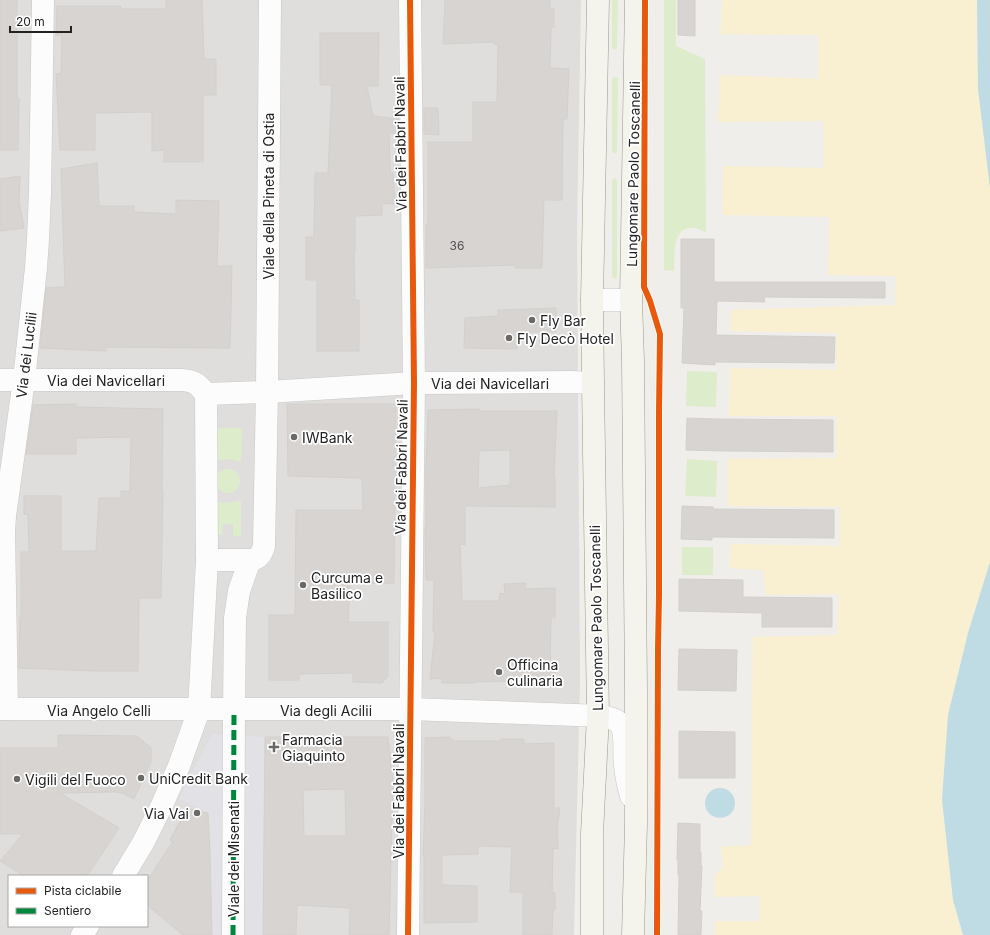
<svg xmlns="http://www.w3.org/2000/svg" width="990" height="935" font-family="Inter,sans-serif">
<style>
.residential{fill:#dfdedc;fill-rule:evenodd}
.grass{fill:#ddeccb}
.sand{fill:#f8f0d0}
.plaza{fill:#e2e1e5}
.water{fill:#bfdbe3}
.building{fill:#d7d4d2;stroke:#d3d0cc;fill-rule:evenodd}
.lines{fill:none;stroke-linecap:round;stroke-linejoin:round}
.street-casing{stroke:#c9c8c7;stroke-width:23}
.secondary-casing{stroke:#999a82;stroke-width:23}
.street{stroke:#fdfcfc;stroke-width:22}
.secondary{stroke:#f4f4ed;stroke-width:22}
.quiet{stroke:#00873e;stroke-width:5;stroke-dasharray:10 5;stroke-linecap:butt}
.cycleway-casing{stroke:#fff;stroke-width:8}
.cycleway{stroke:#e8590c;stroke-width:6}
.poi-dot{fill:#6a6968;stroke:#fff;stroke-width:1.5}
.labels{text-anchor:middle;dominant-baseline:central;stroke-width:3.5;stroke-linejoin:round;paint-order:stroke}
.number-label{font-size:12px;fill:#4f4e4e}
.street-label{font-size:14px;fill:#222;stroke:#fff}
.poi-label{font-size:14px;fill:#222;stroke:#fff;text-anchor:start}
</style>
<rect width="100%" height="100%" fill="#f0eeeb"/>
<path class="residential" d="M 0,0 L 581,0 L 577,227 L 580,681 L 574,935 L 0,935 ZM 9,876 L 147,876 L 147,926 L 9,926 Z"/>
<g class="grass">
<polygon points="612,0 618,0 617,48 615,50 612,48"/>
<path d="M 664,0 L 676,0 L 676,46 L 705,59 L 706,232 C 702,231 698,228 694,228 C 671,226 675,256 674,271 L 664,270 Z"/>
<polygon points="614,77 617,77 618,78 617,152 615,154 612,152 612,78"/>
<polygon points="615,178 617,181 617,277 616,279 612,277 612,182 613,179"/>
<polygon points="687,371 717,372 716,407 686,406"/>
<path d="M 216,428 L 242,428 L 241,462 C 232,459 225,458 216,461 Z"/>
<polygon points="687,459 717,461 716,497 685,496"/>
<circle cx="228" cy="481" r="12"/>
<path d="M 241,500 L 241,536 L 233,536 L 233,524 L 223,524 L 222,535 L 215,535 L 215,501 C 225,504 232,503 241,500 Z"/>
<rect x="682" y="547" width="31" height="28"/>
</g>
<polygon class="sand" points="722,0 977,0 978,89 990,188 990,562 968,633 953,900 963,935 715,935 715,921 759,921 760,896 714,897 715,875 723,867 721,847 751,845 753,637 837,635 839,594 766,595 763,570 729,568 731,544 840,546 840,507 728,506 728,459 837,458 837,416 729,416 730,368 836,370 837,333 730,331 731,310 895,305 896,276 828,275 829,217 722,215 723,166 823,168 823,121 718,122 721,75 818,79 818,35 721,34"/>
<polygon class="plaza" points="212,734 265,737 263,935 206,935 208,813 179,799"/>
<g class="water">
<polygon points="977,0 990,0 990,188 978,89"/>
<polygon points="990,562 990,935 963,935 953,900 942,800 948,715 968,633"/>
<circle cx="720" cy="803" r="15"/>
</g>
<g class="building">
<polygon points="0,0 17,0 17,98 19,98 18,150 0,150"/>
<polygon points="166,0 202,0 204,59 216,59 216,95 203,95 203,162 164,162 164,150 152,151 152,112 95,113 95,150 60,150 56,74 61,73 62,35 56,35 57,6 121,6 121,9 166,9"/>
<polygon points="445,0 550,0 550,9 554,9 554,27 551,27 550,68 569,69 567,119 563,119 562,200 544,200 542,268 515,268 515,265 426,268 426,224 428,224 428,142 473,142 473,102 497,102 498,45 494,44 494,42 443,44"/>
<polygon points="678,0 695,0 695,36 678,35"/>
<polygon points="320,33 379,33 378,86 367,86 373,116 399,119 399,133 389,133 390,173 393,173 395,204 382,203 382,215 355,216 355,253 354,253 355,300 359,300 359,351 317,351 317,280 306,280 306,237 314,237 315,173 328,173 332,85 320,85"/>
<polygon points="424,108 438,108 439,135 424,134"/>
<polygon points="97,163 99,206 134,206 134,212 176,214 176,200 219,201 217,266 232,266 230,348 106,347 106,351 40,348 46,288 65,287 61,169"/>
<polygon points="20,176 19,201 24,228 0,231 0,179"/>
<polygon points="681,239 714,239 714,282 885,282 885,298 764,297 765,302 717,301 716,335 835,337 834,363 715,362 715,365 682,363 684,308 681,308"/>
<polygon points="556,308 556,332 517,332 517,349 464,348 465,318 498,316 498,310"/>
<polygon points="76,404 76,407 163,409 162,491 163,491 161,598 139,598 138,671 95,671 19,668 20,617 21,618 21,552 29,552 28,515 24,514 24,496 61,496 61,551 96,551 99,498 121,498 121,491 130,491 131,437 76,438 76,454 26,454 33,405"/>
<polygon points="287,404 396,404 394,583 350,584 348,622 388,622 388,676 382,683 353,682 353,673 299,674 299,680 269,680 269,615 295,615 296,510 363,510 362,478 288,476"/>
<path d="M 479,409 L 479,411 L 557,411 L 554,477 L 555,477 L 555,507 L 465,506 L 465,545 L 460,544 L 462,601 L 499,601 L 500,593 L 505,594 L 504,584 L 526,583 L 524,589 L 555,588 L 555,618 L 551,618 L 550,665 L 556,665 L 555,681 L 516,682 L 516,681 L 474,682 L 474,683 L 442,683 L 442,678 L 430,679 L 435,632 L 433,632 L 434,580 L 426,580 L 425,527 L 426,527 L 426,469 L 428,410 ZM 510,450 L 510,485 L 478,488 L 479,451 Z"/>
<polygon points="687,418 716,419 833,420 833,452 725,451 686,450"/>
<polygon points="682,506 713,507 713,509 834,510 834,538 712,537 712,540 681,539"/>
<polygon points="679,579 743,580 743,597 832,598 832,627 762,627 762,613 679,611"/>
<polygon points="679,649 737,650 736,691 678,690"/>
<polygon points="679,731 735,732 735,778 679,778"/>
<polygon points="58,735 137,736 151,748 151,762 134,799 122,793 116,792 60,793 119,828 87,876 24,876 0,861 23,834 0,834 0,748 58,748"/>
<path d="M 265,737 L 388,737 L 393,783 L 389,935 L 349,935 L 350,908 L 297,905 L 296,935 L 263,935 ZM 345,789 L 346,836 L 304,836 L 303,790 Z"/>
<polygon points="450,737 453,741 500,741 501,739 524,739 524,744 554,743 554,808 560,808 557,828 558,849 553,848 552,893 555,893 555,910 553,910 552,935 523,935 523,892 510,892 512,847 478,846 478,854 442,855 442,885 477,886 477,922 424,923 424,856 423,856 425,803 425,738"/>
<polygon points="187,808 208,813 210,852 212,935 183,935 147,905 147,881 173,841 170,840"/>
<polygon points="678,823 700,824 700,852 701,852 701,866 702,866 700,911 702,911 701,935 678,935 679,875 678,875 678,860 677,860"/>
</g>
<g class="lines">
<defs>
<g id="street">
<polyline points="592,300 631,300"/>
<path d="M 0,380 L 182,380 C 195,381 198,384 206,394"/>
<path d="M 207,560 L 250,560 C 259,559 262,554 264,546 L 267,392 L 270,0"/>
<path d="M 0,709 L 410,709 L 603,716 C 610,718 616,719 620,724 C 627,733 623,753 625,765 C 626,775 628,786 631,796"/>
<polyline points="7,709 4,532 5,516 24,380 36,268 38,239 40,193 43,0"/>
<polyline points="123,876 143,843 162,805 179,766 199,710 207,560 206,394 267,392 414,383 571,382 593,383"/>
<polyline points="82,935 88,926"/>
<polyline points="233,935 234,710 235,618 239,591 250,560"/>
<polyline points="408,935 414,383 410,0"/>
</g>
<g id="secondary">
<polyline points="592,935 592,834 598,716 593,383 592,300 598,0"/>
<polyline points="633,935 636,824 636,691 633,361 631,300 636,0"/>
</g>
</defs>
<use href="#street" class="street-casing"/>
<use href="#secondary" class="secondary-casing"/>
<use href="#street" class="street"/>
<use href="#secondary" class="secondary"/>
<polyline class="quiet" points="233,935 234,710"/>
<defs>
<g id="cycleway">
<polyline points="645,0 644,287 650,301 660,334 659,412 659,595 658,648 657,935"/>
<polyline points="408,935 414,383 410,0"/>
</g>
</defs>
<use href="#cycleway" class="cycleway-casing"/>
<use href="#cycleway" class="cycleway"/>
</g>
<g class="poi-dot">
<circle cx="532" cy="320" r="4"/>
<circle cx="509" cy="338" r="4"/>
<circle cx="294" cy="437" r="4"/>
<circle cx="303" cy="585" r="4"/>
<circle cx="499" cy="672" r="4"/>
<path d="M272 741h4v4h4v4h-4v4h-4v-4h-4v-4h4z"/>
<circle cx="141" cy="778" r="4"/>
<circle cx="17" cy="779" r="4"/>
<circle cx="197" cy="813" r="4"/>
</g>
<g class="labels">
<g class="number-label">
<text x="457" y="245">36</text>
</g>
<g class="street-label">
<text transform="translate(400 144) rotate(-91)">Via dei Fabbri Navali</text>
<text transform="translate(633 174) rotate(-89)">Lungomare Paolo Toscanelli</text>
<text transform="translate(268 196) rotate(-90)">Viale della Pineta di Ostia</text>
<text transform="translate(26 355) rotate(-83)">Via dei Lucilii</text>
<text x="106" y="380">Via dei Navicellari</text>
<text x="490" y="383">Via dei Navicellari</text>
<text transform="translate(401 467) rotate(-89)">Via dei Fabbri Navali</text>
<text transform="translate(596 618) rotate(-91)">Lungomare Paolo Toscanelli</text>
<text x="99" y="710">Via Angelo Celli</text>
<text x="326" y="710">Via degli Acilii</text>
<text transform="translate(398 791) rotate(-90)">Via dei Fabbri Navali</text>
<text transform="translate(233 859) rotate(-90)">Viale dei Misenati</text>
</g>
<g class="poi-label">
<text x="540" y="320">Fly Bar</text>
<text x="517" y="338">Fly Decò Hotel</text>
<text x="302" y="437">IWBank</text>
<text x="311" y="577">Curcuma e<tspan x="311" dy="16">Basilico</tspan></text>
<text x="507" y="664">Officina<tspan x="507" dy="16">culinaria</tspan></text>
<text x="282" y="739">Farmacia<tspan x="282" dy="16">Giaquinto</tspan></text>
<text x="149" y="778">UniCredit Bank</text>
<text x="25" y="779">Vigili del Fuoco</text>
<text x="189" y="813" text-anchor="end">Via Vai</text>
</g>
</g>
<rect x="8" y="875" width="140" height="52" fill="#ffffff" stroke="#a7a7a7"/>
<rect x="16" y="888" width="20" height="6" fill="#e8590c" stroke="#a7a7a7"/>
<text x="44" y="895" font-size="12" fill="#222222">Pista ciclabile</text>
<rect x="16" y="908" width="20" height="6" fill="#00873e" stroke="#a7a7a7"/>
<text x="44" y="915" font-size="12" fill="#222222">Sentiero</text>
<path d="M10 26v6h61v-6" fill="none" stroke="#222222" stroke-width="2"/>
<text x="16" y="26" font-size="12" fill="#222222" stroke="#ffffff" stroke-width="3" paint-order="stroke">20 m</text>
</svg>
